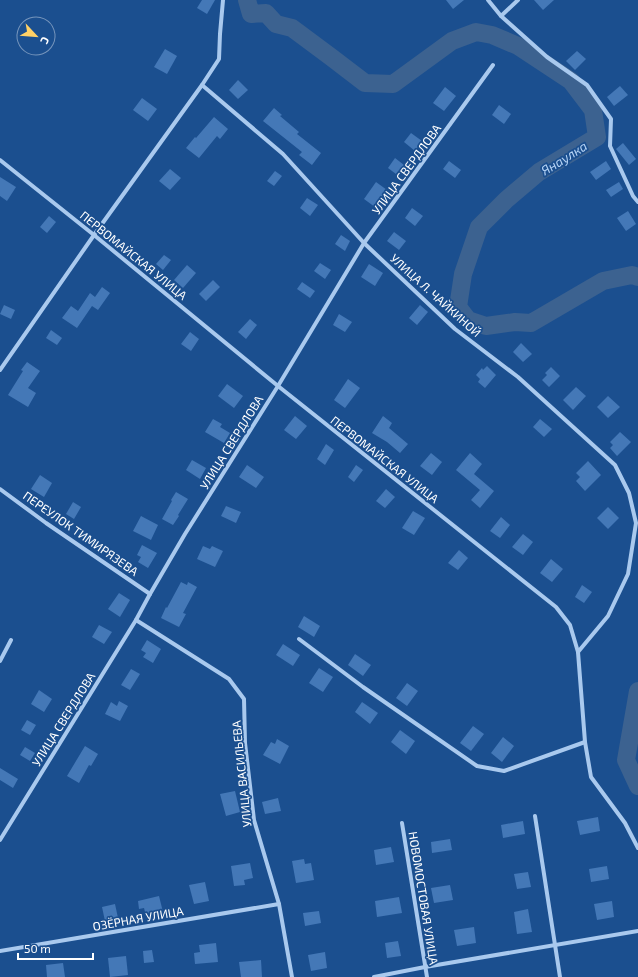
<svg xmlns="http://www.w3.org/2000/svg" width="638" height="977" font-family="'Exo 2',sans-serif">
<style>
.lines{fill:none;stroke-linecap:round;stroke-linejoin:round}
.river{stroke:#3c6290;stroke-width:18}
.building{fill:#4478b7}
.minor{stroke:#a9c9ee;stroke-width:4}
.labels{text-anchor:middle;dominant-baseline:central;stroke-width:3.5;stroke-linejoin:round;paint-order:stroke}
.street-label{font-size:12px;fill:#fff;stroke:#1b4f8f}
.water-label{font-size:13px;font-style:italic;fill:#b5d3f5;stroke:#1b4f8f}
</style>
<rect width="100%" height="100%" fill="#1b4f8f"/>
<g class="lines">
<g class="river">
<polyline points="247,0 251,14 266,13 276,24 292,28 331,57 365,83 393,84 452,41 476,32 492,35 518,46 571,81 593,110 597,137 539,172 506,200 479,227 463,274 458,307 468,320 486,326 515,322 531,323 603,281 632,275 638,277"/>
<polyline points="638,691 626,760 638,786"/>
</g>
</g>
<g class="building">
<polygon points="202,0 215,0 207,14 197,8"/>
<polygon points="446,0 464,0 453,9"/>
<polygon points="534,0 554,0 543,10"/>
<polygon points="165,49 177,56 167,74 154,67"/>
<polygon points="577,51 586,59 575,70 566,61"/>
<polygon points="238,80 248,90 238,99 229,90"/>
<polygon points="620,86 628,95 614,106 607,97"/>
<polygon points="445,87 456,96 444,111 433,103"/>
<polygon points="142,98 157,109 148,121 133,110"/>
<polygon points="499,105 511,114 504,124 492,115"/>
<polygon points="274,108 282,115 280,116 299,132 297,134 321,153 312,165 299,155 302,152 263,121"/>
<polygon points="214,117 228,129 220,139 217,136 199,158 186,148 195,137 196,138"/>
<polygon points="411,133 422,141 415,151 404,142"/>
<polygon points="623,143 636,159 629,165 616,149"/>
<polygon points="395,158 404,165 396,174 388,168"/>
<polygon points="449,161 461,170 455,178 443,169"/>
<polygon points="606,161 611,169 596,180 590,172"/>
<polygon points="170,169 181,178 170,190 159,181"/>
<polygon points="275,171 282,176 274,186 267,181"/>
<polygon points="0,177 16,187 7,201 0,196"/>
<polygon points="376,182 387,190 375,207 364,199"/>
<polygon points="619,182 623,189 611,197 606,190"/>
<polygon points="307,198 318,205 310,216 300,208"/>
<polygon points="412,208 423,216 415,226 405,218"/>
<polygon points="628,211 636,224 626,231 617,218"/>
<polygon points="49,216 56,222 47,233 40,227"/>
<polygon points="394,232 406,241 399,250 387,241"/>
<polygon points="341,235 350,241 345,251 335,244"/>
<polygon points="164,255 171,260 163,270 156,264"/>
<polygon points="320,263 331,270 325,279 314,271"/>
<polygon points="369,264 383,273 375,286 361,277"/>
<polygon points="187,265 196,273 183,288 174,280"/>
<polygon points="213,280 220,287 206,301 199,294"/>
<polygon points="302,282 315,291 310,298 297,289"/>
<polygon points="102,287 110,293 98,310 92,306 77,328 62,318 71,306 78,311 90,293 95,297"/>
<polygon points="4,305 15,310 11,319 0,314"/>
<polygon points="420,305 428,312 417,325 409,318"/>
<polygon points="339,314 352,322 345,332 333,325"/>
<polygon points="250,319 257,325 246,339 238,332"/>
<polygon points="51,330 62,338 57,345 46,338"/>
<polygon points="190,332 199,339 191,351 181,344"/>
<polygon points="521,343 532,354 523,362 513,352"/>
<polygon points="27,362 40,371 28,388 36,393 28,407 8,395 23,371 21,370"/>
<polygon points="487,366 496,375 485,388 478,382 480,379 476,375 482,368 483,370"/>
<polygon points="551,367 560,376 549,387 542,380 547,375 545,373"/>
<polygon points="348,379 360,388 345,408 334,400"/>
<polygon points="227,384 243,396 234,408 218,396"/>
<polygon points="576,387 586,396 573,410 563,400"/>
<polygon points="608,396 620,407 608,418 597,407"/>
<polygon points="295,416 307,426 296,439 284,430"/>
<polygon points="383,416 392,423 389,428 408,444 400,453 387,442 372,433"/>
<polygon points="213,419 222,424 220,427 230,433 224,443 205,432"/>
<polygon points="540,419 552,429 544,437 533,427"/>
<polygon points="620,432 631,442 617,456 610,448 613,445 610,442"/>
<polygon points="326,444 334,450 325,465 317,459"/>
<polygon points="431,453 442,462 432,475 420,466"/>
<polygon points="470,453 482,464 474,474 494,491 480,508 471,500 480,490 456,470"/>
<polygon points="192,460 206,468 200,479 186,470"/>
<polygon points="588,461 601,475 585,491 576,481 580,477 576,473"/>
<polygon points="247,465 264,477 256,488 239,477"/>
<polygon points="356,465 363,470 354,482 348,477"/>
<polygon points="40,475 52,483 44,497 31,489"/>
<polygon points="386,489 395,497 385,508 376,501"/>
<polygon points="176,492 188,499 178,515 179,516 173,525 162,519 172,501 171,500"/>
<polygon points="73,502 81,507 74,519 66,514"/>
<polygon points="226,506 241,512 236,523 221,516"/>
<polygon points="608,507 619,518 608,529 597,518"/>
<polygon points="413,511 425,518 414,535 402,528"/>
<polygon points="141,516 158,525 151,540 133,531"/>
<polygon points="501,517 510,525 500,538 490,531"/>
<polygon points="523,534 533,542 523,555 512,547"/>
<polygon points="142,545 157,553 148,568 138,562 141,557 137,555"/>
<polygon points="203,546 210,549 212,546 223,551 215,567 197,559"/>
<polygon points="459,550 468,558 458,570 448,563"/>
<polygon points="551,559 563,569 552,582 540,573"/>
<polygon points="181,582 187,585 188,582 197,587 183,613 186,614 179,627 161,618 166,607 167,608"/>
<polygon points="582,585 592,592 584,603 575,597"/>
<polygon points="119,593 130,600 120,617 108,609"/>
<polygon points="304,616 320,626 314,637 298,627"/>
<polygon points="99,625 112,632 104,644 92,637"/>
<polygon points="147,640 161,649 153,663 143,657 146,653 141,650"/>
<polygon points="283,644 300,655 293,666 276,655"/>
<polygon points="355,654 371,665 363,676 348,665"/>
<polygon points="319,668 333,677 323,692 309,683"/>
<polygon points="131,669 140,674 130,690 121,685"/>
<polygon points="407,683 418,691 407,706 396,698"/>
<polygon points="39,690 52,699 44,712 31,704"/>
<polygon points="119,701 128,706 120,721 105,714 111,702 117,706"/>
<polygon points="362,702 378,713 370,724 355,712"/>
<polygon points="27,720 36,725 30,735 21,730"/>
<polygon points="473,726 484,734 471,751 460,743"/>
<polygon points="400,730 415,741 406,754 391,742"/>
<polygon points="503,737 514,746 502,762 491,753"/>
<polygon points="277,739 289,746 280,764 263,755 271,742 275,744"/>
<polygon points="85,746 98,754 91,766 89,765 79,783 67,776"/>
<polygon points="25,747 35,753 30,761 20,755"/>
<polygon points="0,768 18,779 13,788 0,780"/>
<polygon points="235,791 240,812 226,816 220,794"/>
<polygon points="278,798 281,811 265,814 262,802"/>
<polygon points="598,817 600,831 580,835 577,821"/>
<polygon points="523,821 525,834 503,838 501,825"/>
<polygon points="450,839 452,850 432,853 431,842"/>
<polygon points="391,847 394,862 376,865 374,850"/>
<polygon points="304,859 305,864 311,863 314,880 296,883 292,861"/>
<polygon points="250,863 253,878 244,880 245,885 234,886 231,866"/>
<polygon points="607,866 609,879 591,882 589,869"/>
<polygon points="528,872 531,887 517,889 514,874"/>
<polygon points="205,882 209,901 194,904 189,885"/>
<polygon points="450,885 453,900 434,903 431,888"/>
<polygon points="159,896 163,912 146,916 144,908 139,909 138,901"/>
<polygon points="399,897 402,913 377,917 375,901"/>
<polygon points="612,901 614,917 597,920 594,904"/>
<polygon points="115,904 118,918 105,921 102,907"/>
<polygon points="528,909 532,932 517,934 514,912"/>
<polygon points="319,911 321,923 305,926 303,913"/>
<polygon points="474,927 476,943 457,946 454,930"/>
<polygon points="398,941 401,956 387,958 385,943"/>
<polygon points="216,943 218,962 195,964 194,953 200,952 199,945"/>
<polygon points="152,950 154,962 144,963 143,951"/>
<polygon points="325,952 327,968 311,971 308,955"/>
<polygon points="126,956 128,975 110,977 108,958"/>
<polygon points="261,960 262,977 241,977 239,962"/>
<polygon points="63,963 65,977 47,977 46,965"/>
</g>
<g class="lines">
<g class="minor">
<polyline points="488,0 501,16 547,57 587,85 611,119 610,146 633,196 638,202"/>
<polyline points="501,16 518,0"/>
<polyline points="202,85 283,154 364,243 455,329 518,377 615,465 629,493 636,523 628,574 608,616 578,652"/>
<polyline points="0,160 94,235 278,386 556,607 570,625 578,652 585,742 591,777 625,823 638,848"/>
<polyline points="0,370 94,235 202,85 219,59 220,34 223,0"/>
<polyline points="0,489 46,523 150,594"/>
<polyline points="136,620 229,679 244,699 245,743 254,820 279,904 292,977"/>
<polyline points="299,639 363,687 477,766 504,771 585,742"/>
<polyline points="0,661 11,640"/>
<polyline points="535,816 560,977"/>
<polyline points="402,823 427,977"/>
<polyline points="0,840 136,620 150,594 185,534 278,386 364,243 493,65"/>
<polyline points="0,951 279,904"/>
<polyline points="374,977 425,967 638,931"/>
</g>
</g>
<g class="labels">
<g class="street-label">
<text transform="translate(406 169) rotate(-54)">УЛИЦА СВЕРДЛОВА</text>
<text transform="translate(134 255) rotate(39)">ПЕРВОМАЙСКАЯ УЛИЦА</text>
<text transform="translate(436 295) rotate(42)">УЛИЦА Л. ЧАЙКИНОЙ</text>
<text transform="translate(231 442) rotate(-58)">УЛИЦА СВЕРДЛОВА</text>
<text transform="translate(385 459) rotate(38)">ПЕРВОМАЙСКАЯ УЛИЦА</text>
<text transform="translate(81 533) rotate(35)">ПЕРЕУЛОК ТИМИРЯЗЕВА</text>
<text transform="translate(63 719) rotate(-58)">УЛИЦА СВЕРДЛОВА</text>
<text transform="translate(241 774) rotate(-96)">УЛИЦА ВАСИЛЬЕВА</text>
<text transform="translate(424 898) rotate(81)">НОВОМОСТОВАЯ УЛИЦА</text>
<text transform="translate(138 918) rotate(-10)">ОЗЁРНАЯ УЛИЦА</text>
</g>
<g class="water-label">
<text transform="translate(564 158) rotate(-32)">Янаулка</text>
</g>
</g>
<g transform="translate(36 36) rotate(116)"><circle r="19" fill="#1b4f8f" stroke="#7695bc"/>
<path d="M0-3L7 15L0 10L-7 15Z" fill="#ffd166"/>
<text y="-6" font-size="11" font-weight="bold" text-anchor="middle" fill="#ffffff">С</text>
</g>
<path d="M18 953v6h75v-6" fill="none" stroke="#ffffff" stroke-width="2"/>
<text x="24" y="953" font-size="12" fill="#ffffff" stroke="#1b4f8f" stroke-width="3" paint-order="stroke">50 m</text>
</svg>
